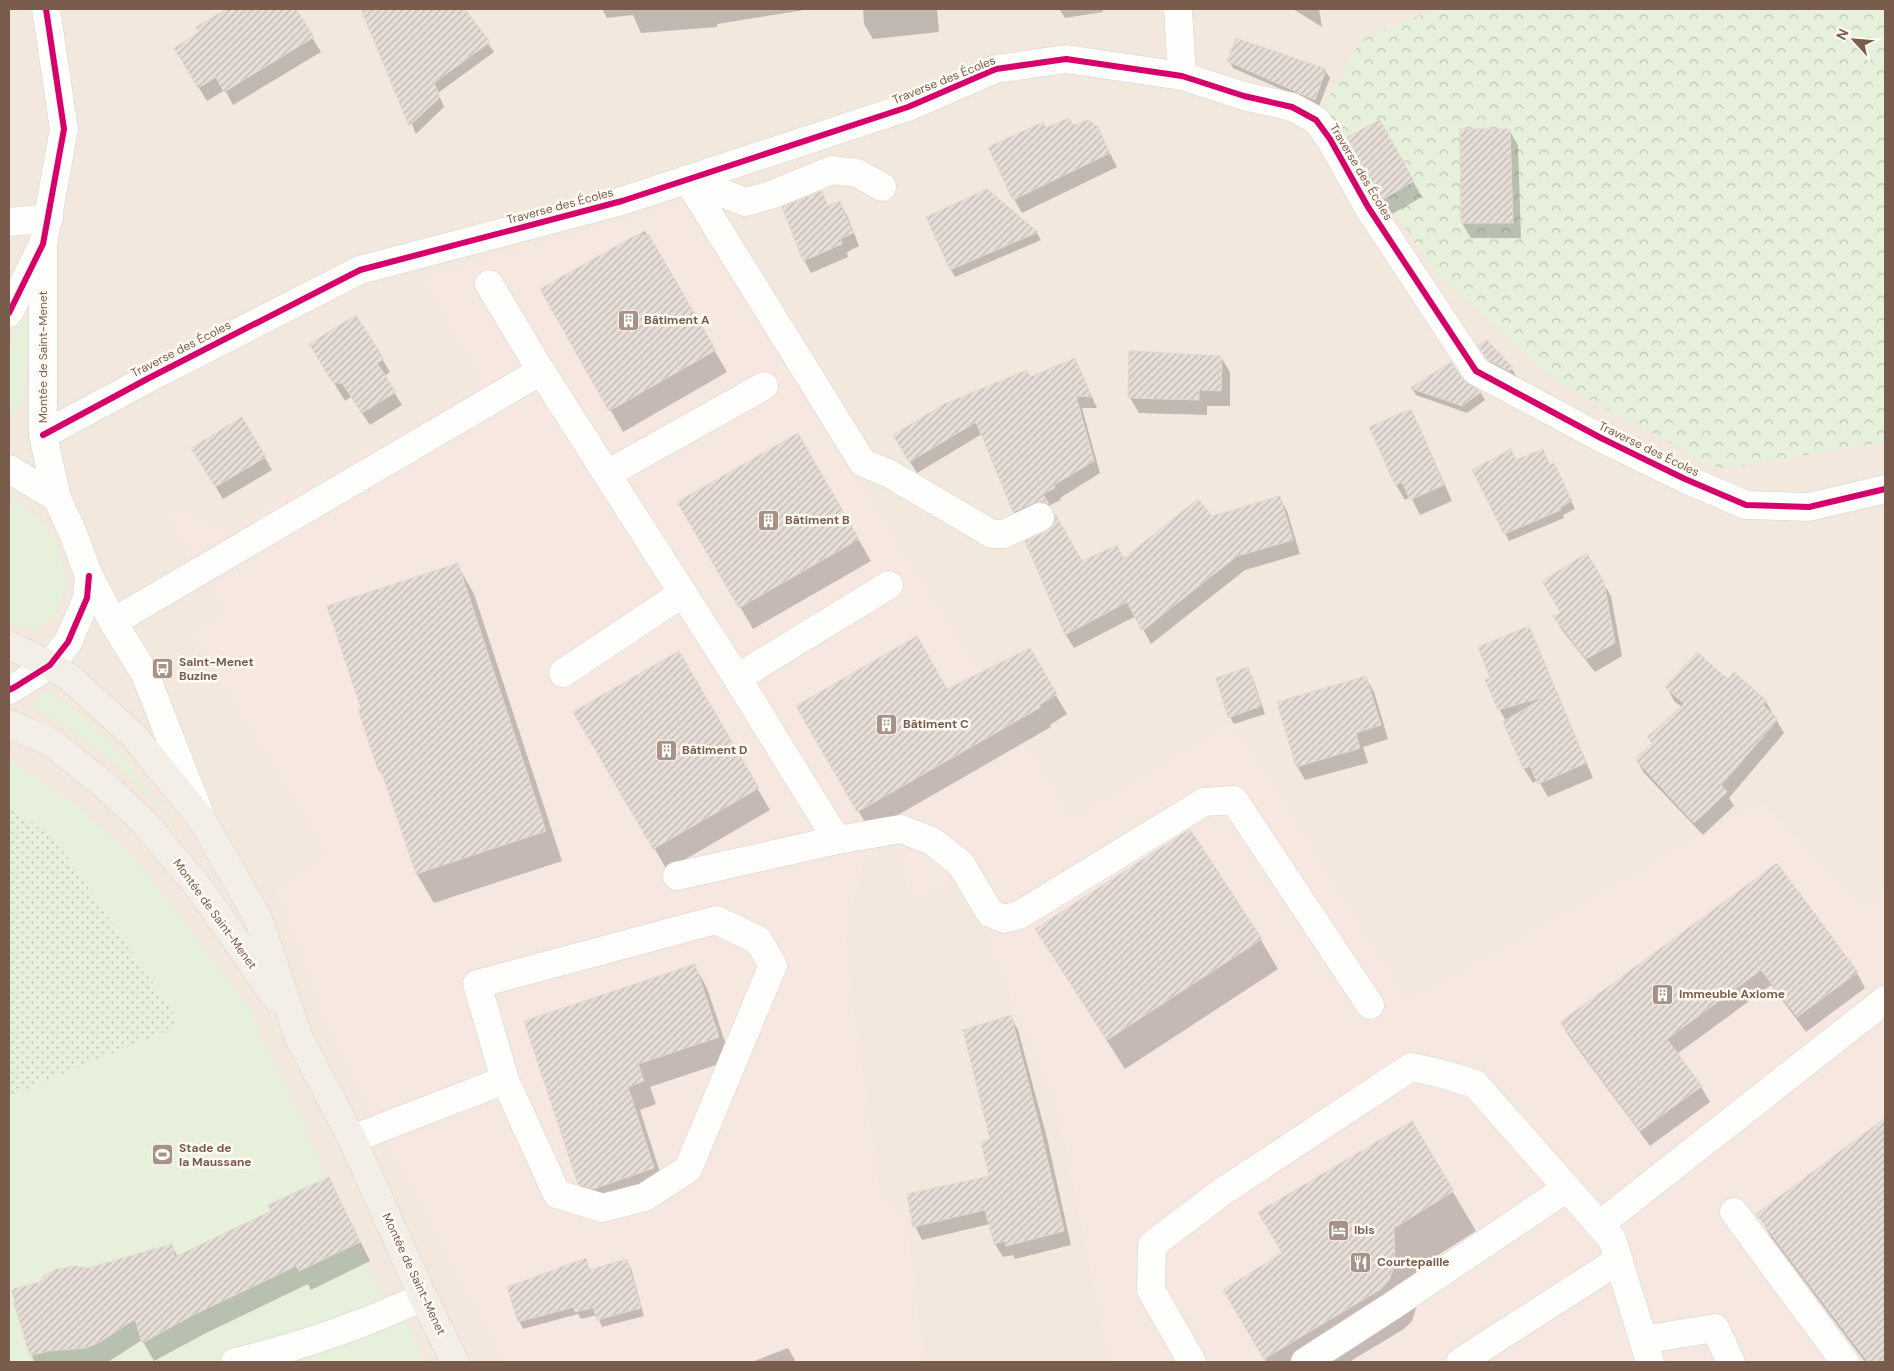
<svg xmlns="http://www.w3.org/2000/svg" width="1894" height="1371" font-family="'DM Sans',sans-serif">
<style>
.residential{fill:#f2e8de}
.commercial{fill:#f6e8e1}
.grass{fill:#e7f0db}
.forest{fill:url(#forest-crowns)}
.park{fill:url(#park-dots)}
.shadow{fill:#0003}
.building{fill:url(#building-hatch);stroke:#e2d8d2}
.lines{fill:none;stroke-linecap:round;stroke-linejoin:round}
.minor-casing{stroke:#d7d1cb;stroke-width:29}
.major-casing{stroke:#dad1cc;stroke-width:29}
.minor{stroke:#fefefd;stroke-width:28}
.major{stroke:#f3eee8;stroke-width:28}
.cycleway-casing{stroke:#fffaf3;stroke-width:9}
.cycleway{stroke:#d6006c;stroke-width:6}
.labels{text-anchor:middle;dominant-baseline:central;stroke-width:5;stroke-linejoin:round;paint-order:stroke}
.street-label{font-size:12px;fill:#7a5c4d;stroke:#fffaf3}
.poi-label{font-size:12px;font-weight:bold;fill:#7a5c4d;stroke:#fffaf3;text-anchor:start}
</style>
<defs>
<pattern id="forest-crowns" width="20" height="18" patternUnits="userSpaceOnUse" patternTransform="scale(1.25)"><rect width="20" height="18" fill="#e7f0db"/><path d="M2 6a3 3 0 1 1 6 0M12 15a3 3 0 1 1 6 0" fill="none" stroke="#c0c6b4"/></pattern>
<pattern id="park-dots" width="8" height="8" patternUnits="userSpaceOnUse" patternTransform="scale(1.25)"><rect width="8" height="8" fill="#e7f0db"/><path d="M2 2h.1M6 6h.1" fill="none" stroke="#c0c6b4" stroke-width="1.8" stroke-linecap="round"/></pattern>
<pattern id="building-hatch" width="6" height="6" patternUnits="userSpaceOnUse" patternTransform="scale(1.25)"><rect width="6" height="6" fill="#e6ded7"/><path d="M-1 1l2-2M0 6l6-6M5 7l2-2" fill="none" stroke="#bfb7b1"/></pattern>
</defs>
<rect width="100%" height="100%" fill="#f9f5f0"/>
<rect class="residential" x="9" y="9" width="1876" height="1353"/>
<polygon class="commercial" points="683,203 1073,817 1227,724 1262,765 1408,999 1761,801 1862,907 1885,892 1885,1362 1110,1362 1058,1112 962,880 911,903 898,849 864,858 846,937 850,984 881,1200 892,1196 895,1215 906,1215 924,1362 503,1362 361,1095 317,1002 277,889 327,854 191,634 225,611 158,501 227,529 482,382 420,277"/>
<g class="grass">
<polygon points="23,318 30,322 25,384 21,406 9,417 9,345"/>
<polygon points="9,496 35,514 55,538 67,584 54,617 37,631 9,623"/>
<polygon points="49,690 88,719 126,761 166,812 164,814 117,765 75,732 29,704"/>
<polygon points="9,758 74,803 132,856 184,921 251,1011 384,1299 397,1300 426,1362 9,1362"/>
</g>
<polygon class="forest" points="1436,9 1862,9 1885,11 1885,442 1719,469 1557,382 1435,271 1323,108 1362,38"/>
<polygon class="park" points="9,806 56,840 181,1025 9,1096"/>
<g class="shadow">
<polygon points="229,9 284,9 288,15 296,11 321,52 233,105 225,90 207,101 183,62 201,33 198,27"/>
<polygon points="362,9 405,9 413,28 439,9 456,9 462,17 467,14 494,52 438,93 444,107 416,134"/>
<polygon points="602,9 811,9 717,24 717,27 641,33 633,15 607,18"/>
<polygon points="863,9 937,9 939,32 873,39 864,24"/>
<polygon points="1059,9 1102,9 1103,12 1065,18"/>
<polygon points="1293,9 1319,9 1322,27"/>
<polygon points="1229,61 1325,70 1330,78 1319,106 1233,68"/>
<polygon points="1379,122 1422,197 1392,214 1349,138"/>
<polygon points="1073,127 1097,128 1117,167 1022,213 1014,199 1047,130"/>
<polygon points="1509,130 1518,145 1521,238 1471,238 1462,223"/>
<polygon points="987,191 1037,233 1041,240 955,277 951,270"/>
<polygon points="821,193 829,207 840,203 847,215 859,246 847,252 848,257 811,273 804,260"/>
<polygon points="645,231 727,372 623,432 542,290"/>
<polygon points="356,316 390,372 384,376 402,405 370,425 351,397 345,401 318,357"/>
<polygon points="1131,352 1221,357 1230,372 1230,406 1207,406 1207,415 1139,413 1130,398"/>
<polygon points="1484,353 1512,369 1516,376 1514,378 1493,367"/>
<polygon points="1075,360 1097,408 1082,408 1100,473 1060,498 1061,500 1048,506 1054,515 1049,513 1021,523 1014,512 982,434 917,473 901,447 1030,379"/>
<polygon points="1462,381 1481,393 1485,400 1467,413 1416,395 1412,388"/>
<polygon points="1410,411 1419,426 1452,501 1420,515 1411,497 1405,500 1396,485 1370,428"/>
<polygon points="242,419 272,470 223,499 200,461"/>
<polygon points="798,435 871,561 753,629 679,502"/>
<polygon points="1551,467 1557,472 1575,509 1563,515 1564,518 1509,541 1473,470"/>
<polygon points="1279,497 1287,511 1300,554 1245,570 1151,644 1136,616 1074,648 1066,635 1027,542 1081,562 1124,560 1212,518"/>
<polygon points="1587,555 1611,596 1622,656 1595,672 1562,630 1554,617 1562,613"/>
<polygon points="457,564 474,594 562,861 434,903 417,874 387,784 380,771 360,710 363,708"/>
<polygon points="1528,628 1536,642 1593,778 1548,797 1538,780 1533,783 1524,769 1504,722 1506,721 1499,709 1492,679"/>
<polygon points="1029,650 1067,714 1050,725 1051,727 870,831 798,706 947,690"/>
<polygon points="678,653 770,810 667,870 575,713"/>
<polygon points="1248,669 1252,676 1265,714 1234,724 1230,717"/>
<polygon points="1366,678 1374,692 1388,739 1363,747 1368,763 1305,780 1297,766"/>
<polygon points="1728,681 1766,702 1784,733 1729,798 1734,806 1703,835 1644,773 1636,759 1653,744 1682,707 1674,701 1667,687"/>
<polygon points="1190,831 1261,940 1278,969 1125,1069 1054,958 1037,929"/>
<polygon points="1777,865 1857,973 1865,988 1806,1032 1771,985 1677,1054 1701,1087 1710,1102 1650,1146 1570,1038 1561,1023"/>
<polygon points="694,965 707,988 731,1060 650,1087 656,1104 640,1110 666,1191 593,1207 579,1184 525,1022"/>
<polygon points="1010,1016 1018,1030 1047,1138 1071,1245 1015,1259 1013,1255 1003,1257 995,1244 990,1224 922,1240 915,1226 991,1177 992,1140"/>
<polygon points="1885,1120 1885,1362 1865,1362 1771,1237 1758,1214"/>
<polygon points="329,1178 370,1261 311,1290 308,1284 206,1333 154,1361 142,1340 108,1362 35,1362 31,1355 12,1291 172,1246 178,1257 272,1211"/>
<polygon points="1453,1192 1476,1231 1416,1269 1417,1305 1412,1321 1404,1329 1349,1362 1267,1362 1247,1330 1283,1254"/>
<polygon points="585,1260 591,1271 626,1261 631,1268 644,1316 602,1327 597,1315 581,1319 578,1314 523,1329 519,1321"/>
<polygon points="788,1348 796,1362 752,1362"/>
</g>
<g class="building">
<polygon points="227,9 296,9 314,37 224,92 216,77 198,88 174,48 199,32 196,27"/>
<polygon points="361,9 465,9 490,42 434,83 440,97 409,126"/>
<polygon points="1236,38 1326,69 1315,100 1227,61"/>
<polygon points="1069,118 1073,125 1088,120 1098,127 1110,153 1013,200 988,147 1043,122 1046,128"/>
<polygon points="1380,120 1414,181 1382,200 1347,137"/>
<polygon points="1460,129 1510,129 1513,223 1461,223"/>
<polygon points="987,189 1038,232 950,270 926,217"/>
<polygon points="822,191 828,206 840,201 853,233 840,239 842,244 803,261 782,207"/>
<polygon points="636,235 649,235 716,350 609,411 540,289"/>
<polygon points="356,315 384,359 377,363 396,392 362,413 342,383 333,383 309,344"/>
<polygon points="1487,340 1513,368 1509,371 1487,359 1478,346"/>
<polygon points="1129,351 1222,356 1221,391 1199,390 1199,400 1128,398"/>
<polygon points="1075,358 1092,397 1076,396 1094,461 1054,485 1055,488 1043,494 1049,504 1042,502 1034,503 1013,512 976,422 909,462 893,435 944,404 1027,370 1030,377"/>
<polygon points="1451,362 1463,380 1481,392 1462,406 1410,388"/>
<polygon points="1411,409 1444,485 1410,500 1402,482 1395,485 1369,427"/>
<polygon points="242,417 266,457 215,487 191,448"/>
<polygon points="798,433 859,539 739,608 677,502"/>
<polygon points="1511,449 1516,460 1543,449 1550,465 1554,463 1572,501 1560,507 1561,510 1504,534 1472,470"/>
<polygon points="1280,496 1293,540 1237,556 1142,631 1127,602 1065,635 1025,541 1047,531 1053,526 1055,519 1055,514 1082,561 1117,545 1124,558 1198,499 1212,516"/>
<polygon points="1587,553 1604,582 1615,643 1586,659 1553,616 1561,613 1542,581"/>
<polygon points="458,563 546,831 416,874 381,770 378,771 358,709 361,708 327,606"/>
<polygon points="1529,626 1586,763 1538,784 1530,766 1523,769 1503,722 1544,697 1498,710 1485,680 1490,678 1478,647"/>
<polygon points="917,636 947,689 1030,648 1057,694 1039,705 1041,707 857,812 796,706"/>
<polygon points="679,651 759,788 653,849 573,712"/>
<polygon points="1697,652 1728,679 1734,672 1767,701 1763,705 1778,719 1721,785 1727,792 1694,823 1635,759 1652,743 1647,737 1684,704 1665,687"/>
<polygon points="1248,667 1261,706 1228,718 1216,678"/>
<polygon points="1366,676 1381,725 1356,733 1360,748 1296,767 1277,702"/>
<polygon points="1190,829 1262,939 1107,1040 1035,929"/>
<polygon points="1777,863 1858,972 1797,1017 1761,970 1667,1039 1702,1086 1640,1131 1560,1022"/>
<polygon points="695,964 719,1037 638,1064 644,1081 628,1087 654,1168 593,1189 578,1184 524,1021"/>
<polygon points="1011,1015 1039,1124 1064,1231 1006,1246 1005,1241 994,1244 985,1210 913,1227 907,1194 989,1176 981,1142 990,1139 963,1030"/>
<polygon points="1885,1118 1885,1362 1868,1362 1756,1214"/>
<polygon points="1412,1121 1454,1191 1394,1228 1395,1264 1389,1280 1381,1289 1264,1359 1223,1290 1282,1253 1258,1212"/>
<polygon points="329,1177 360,1242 299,1271 296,1266 195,1314 142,1343 135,1319 100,1342 86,1348 48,1351 30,1356 14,1303 14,1289 40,1282 44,1276 57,1269 75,1266 89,1268 172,1244 175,1257 271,1211 268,1205"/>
<polygon points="586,1258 589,1270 627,1259 641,1308 597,1320 593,1308 575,1312 574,1307 518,1322 507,1287"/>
</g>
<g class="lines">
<defs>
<g id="minor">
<polyline points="1178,9 1182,76"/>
<polyline points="882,187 857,173 832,170 768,196 745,202 687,179 863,463 888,473 992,534 1004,534 1040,517"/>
<polyline points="9,222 49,218"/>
<polyline points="43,244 43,435 57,498 72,531 89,576 113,622 145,674 199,812"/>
<polyline points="489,284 541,371"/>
<polyline points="9,313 43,244 64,129 46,9"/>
<polyline points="43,435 149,378 360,270 622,201 908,107 996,69 1066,59 1182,76 1244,96 1292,107 1316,120 1330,139 1368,207 1476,371 1601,438 1685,479 1746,505 1809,507 1885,489"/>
<polyline points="9,469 57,498"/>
<polyline points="607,474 764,386"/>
<polyline points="113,622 541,371 737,678 837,840 901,829 932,841 961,864 990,913 1004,919 1019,915 1204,802 1234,800 1370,1005"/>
<polyline points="563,673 683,593"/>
<polyline points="737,678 889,585"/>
<polyline points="9,690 15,687 50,665 68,642 87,598 89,576"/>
<polyline points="677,876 837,840"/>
<polyline points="352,1139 505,1080 477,984 716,920 758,940 773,965 688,1169 645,1197 603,1208 557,1194 505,1080"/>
<polyline points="1734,1212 1845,1362"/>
<polyline points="1599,1225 1885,1000"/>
<polyline points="1643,1340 1715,1328 1731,1362"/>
<path d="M 235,1362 C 300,1347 362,1325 423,1297"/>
<polyline points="1192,1362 1151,1290 1152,1245 1222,1192 1411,1067 1439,1073 1475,1084 1612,1239 1650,1362"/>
<polyline points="1305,1362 1392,1306 1567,1188"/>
<polyline points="1460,1362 1619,1260"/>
</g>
<g id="major">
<polyline points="9,645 50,665 70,678 134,736 202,820 258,918 299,1038 352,1139 423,1297 455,1362"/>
<polyline points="9,724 49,741 102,783 143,821 200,889 276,998"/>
</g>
</defs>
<use href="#minor" class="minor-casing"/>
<use href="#major" class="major-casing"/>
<use href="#minor" class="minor"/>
<use href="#major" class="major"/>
<defs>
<g id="cycleway">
<polyline points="9,313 43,244 64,129 46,9"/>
<polyline points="43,435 149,378 360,270 622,201 908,107 996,69 1066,59 1182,76 1244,96 1292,107 1316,120 1330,139 1368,207 1476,371 1601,438 1685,479 1746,505 1809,507 1885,489"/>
<polyline points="9,690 15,687 50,665 68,642 87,598 89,576"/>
</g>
</defs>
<use href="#cycleway" class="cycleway-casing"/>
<use href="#cycleway" class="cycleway"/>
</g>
<defs>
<symbol id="building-square" viewBox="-11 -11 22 22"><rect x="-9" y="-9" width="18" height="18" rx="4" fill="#a69286" stroke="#fffaf3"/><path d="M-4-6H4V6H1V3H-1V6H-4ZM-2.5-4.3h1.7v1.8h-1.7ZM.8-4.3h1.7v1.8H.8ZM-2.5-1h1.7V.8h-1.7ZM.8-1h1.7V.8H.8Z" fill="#fff"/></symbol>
<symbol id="bus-square" viewBox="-11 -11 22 22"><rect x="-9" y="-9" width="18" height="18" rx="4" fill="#a69286" stroke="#fffaf3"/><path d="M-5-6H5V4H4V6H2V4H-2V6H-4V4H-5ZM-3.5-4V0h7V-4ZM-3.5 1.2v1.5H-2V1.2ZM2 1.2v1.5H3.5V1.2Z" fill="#fff"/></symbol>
<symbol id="stadium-square" viewBox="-11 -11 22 22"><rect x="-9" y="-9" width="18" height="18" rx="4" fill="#a69286" stroke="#fffaf3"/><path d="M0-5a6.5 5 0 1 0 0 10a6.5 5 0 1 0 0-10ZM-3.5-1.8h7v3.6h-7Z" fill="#fff"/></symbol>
<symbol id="hotel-square" viewBox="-11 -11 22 22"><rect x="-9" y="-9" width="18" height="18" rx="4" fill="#a69286" stroke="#fffaf3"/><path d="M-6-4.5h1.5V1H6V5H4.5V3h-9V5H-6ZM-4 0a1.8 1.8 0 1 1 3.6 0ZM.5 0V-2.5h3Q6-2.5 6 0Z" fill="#fff"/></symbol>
<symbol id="restaurant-square" viewBox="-11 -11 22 22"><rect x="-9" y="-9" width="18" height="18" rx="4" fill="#a69286" stroke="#fffaf3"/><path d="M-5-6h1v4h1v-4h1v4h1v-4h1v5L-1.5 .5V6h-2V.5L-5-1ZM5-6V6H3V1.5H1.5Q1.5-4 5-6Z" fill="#fff"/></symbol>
</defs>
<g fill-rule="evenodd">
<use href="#building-square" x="616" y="308" width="25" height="25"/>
<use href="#building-square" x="756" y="508" width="25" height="25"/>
<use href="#bus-square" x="150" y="656" width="25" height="25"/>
<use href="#building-square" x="874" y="712" width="25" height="25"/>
<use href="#building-square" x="654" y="738" width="25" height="25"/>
<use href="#building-square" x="1650" y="982" width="25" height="25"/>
<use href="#stadium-square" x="150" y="1142" width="25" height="25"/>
<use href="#hotel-square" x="1326" y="1218" width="25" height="25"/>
<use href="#restaurant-square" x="1348" y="1250" width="25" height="25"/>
</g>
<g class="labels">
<g class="street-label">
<text transform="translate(944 80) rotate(-22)">Traverse des Écoles</text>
<text transform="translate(1361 172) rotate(59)">Traverse des Écoles</text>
<text transform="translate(560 206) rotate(-15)">Traverse des Écoles</text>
<text transform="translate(181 349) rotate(-27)">Traverse des Écoles</text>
<text transform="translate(43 357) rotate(-90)">Montée de Saint-Menet</text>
<text transform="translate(1649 449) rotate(26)">Traverse des Écoles</text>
<text transform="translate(215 914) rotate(54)">Montée de Saint-Menet</text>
<text transform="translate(414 1274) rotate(65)">Montée de Saint-Menet</text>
</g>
<g class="poi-label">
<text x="644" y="320">Bâtiment A</text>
<text x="785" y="520">Bâtiment B</text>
<text x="179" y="662">Saint-Menet<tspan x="179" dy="14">Buzine</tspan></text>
<text x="903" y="724">Bâtiment C</text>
<text x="682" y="750">Bâtiment D</text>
<text x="1679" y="994">Immeuble Axiome</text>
<text x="179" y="1148">Stade de<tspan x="179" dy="14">la Maussane</tspan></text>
<text x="1354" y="1230">Ibis</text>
<text x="1377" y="1262">Courtepaille</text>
</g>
</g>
<rect width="1894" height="1371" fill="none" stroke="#7a5c4d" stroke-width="20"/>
<g transform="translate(1854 40) rotate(296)" stroke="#fffaf3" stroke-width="4" paint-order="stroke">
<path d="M0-4L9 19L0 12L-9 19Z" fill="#7a5c4d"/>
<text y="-8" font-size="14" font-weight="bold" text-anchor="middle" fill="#7a5c4d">N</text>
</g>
</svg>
